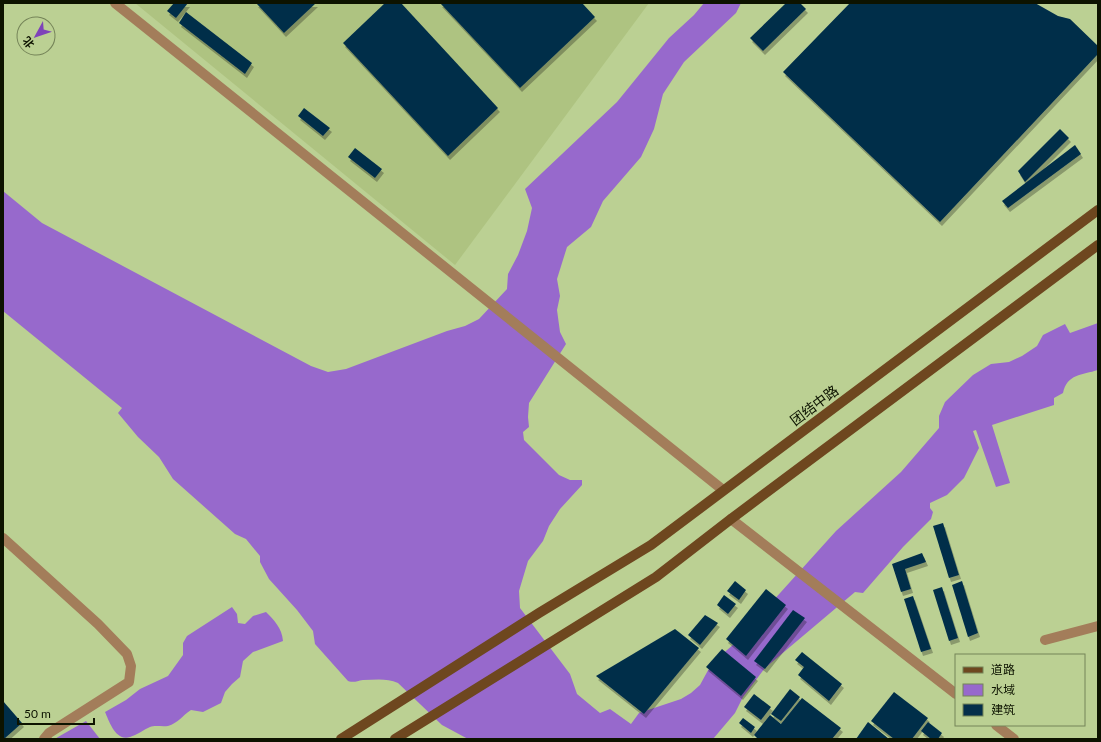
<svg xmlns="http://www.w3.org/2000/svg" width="1101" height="742" font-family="Lato,'Noto Sans SC',sans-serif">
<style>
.built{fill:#aec381}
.water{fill:#9769cc}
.building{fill:#042e4a;filter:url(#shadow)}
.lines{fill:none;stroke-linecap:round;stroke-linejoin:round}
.minor{stroke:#a37d5a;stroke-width:10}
.tertiary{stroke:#a37d5a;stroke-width:10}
.primary{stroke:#6e471f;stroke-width:10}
.labels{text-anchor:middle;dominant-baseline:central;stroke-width:4;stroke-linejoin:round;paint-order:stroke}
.street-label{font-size:14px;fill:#0d1300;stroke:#bbd093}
</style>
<defs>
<filter id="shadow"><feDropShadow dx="2" dy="4" stdDeviation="0" flood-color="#0004"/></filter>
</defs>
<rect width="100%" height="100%" fill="#bbd093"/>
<polygon class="built" points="135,3 649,3 455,265"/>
<g class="water">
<path d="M 704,3 L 741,3 L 736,13 L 684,62 L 663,94 L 654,129 L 641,157 L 603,201 L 591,227 L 567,247 L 557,279 L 560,296 L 557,310 L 560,332 L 566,344 L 529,403 L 528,417 L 529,427 L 523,432 L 524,440 L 559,475 L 570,480 L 582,480 L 582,485 L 560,509 L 549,526 L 543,541 L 528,561 L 519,591 L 520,608 L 570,674 L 577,694 L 600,713 L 610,709 L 631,724 L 639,713 L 681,699 L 691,693 L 700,685 L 712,663 L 734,644 L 836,531 L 901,472 L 939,428 L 939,416 L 945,402 L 973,375 L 991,364 L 1009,362 L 1022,356 L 1037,346 L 1043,335 L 1065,324 L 1070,333 L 1098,323 L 1098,370 C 1082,375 1067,374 1063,393 L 1054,398 L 1054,405 L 992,425 L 1010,483 L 996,487 L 976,430 L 973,431 L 979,448 L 964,478 L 947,495 L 930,503 L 930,508 L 933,512 L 931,519 L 903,547 L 863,593 L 855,592 L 765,668 L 743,697 L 735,713 L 713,739 L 468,739 L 442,725 L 398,683 C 387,678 375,680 363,680 C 356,681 355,683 348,681 L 315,644 L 313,631 L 297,610 L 269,579 L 260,562 L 260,556 L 246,539 L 235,534 L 173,479 L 159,457 L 138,437 L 118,413 L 122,408 L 3,311 L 3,191 L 42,223 L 311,366 L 328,372 L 346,369 L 447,331 L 465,326 L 479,319 L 507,289 L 508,274 L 518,255 L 527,231 L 532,208 L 525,189 L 617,102 L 669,38 L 694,15 Z"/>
<path d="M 232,607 L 237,614 L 238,623 L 245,624 L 253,616 L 266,612 C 274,620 282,628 283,641 L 253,652 L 243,661 L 240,677 L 232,684 L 225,692 L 221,703 L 203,712 L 191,710 C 182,716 178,723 168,726 C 162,727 155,725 150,727 C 143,730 137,735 130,737 C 116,742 109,721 105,712 L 126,700 L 140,689 L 168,676 L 183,655 L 183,643 L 187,636 Z"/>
<polygon points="86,721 100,739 55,739 58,737"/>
</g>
<g class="building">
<polygon points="174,3 188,3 176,18 167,11"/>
<polygon points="256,3 316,3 284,33"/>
<polygon points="385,3 401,3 498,108 448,156 343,43"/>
<polygon points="440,3 582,3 595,17 520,88"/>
<polygon points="786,3 800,3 806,9 763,51 750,38"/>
<polygon points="850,3 1035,3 1058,16 1070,19 1098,46 1098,54 940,222 783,72"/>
<polygon points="186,12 252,63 245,74 179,23"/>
<polygon points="304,108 330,128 323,136 298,116"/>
<polygon points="1060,129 1069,138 1025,182 1018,171"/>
<polygon points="1075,145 1081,154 1008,208 1002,201"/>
<polygon points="355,148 382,169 375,178 348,157"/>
<polygon points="943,523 959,575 949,578 933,526"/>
<polygon points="922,553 926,562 905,569 911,589 901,592 892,564"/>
<polygon points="735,581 746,590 739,600 727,591"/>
<polygon points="962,581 978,633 968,637 952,585"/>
<polygon points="942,587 958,638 949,641 933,590"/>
<polygon points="766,589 786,605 746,656 726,639"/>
<polygon points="724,595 736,604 728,614 717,605"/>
<polygon points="913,596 931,649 921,652 904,599"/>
<polygon points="793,610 805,618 765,669 754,661"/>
<polygon points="705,615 718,623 700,645 688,635"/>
<polygon points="675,629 699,648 644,714 596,676"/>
<polygon points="722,649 756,677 741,696 706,667"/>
<polygon points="802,652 842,684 829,701 798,675 804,667 795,660"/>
<polygon points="790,689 800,697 781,721 771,714"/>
<polygon points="894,692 928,718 912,739 894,739 871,721"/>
<polygon points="754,694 771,707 761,720 744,707"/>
<polygon points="802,698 841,728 832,739 758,739 754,735 770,715 781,724"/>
<polygon points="3,701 22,723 4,739 3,739"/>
<polygon points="743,718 755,727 751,733 739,723"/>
<polygon points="868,722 889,739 856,739"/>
<polygon points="928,722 942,733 938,739 931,739 921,731"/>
</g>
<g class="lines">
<g class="minor">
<polyline points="3,538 98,624 127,654 131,666 129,682 49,733 44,739"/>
<polyline points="1045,640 1098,626"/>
</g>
<g class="tertiary">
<polyline points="115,3 723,490"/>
<polyline points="731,519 956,694"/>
<polyline points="996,725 1014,739"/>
</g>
<g class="primary">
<polyline points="341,739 539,613 651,545 1098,210"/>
<polyline points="395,739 656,577 731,519 1098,245"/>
</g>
</g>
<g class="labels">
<g class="street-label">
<text transform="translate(814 405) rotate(-37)">团结中路</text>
</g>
</g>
<rect width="1101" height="742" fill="none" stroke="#0d1300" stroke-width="8"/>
<rect x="955" y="654" width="130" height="72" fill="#bbd093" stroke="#758458"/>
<rect x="963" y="667" width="20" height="6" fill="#6e471f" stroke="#758458"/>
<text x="991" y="674" font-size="12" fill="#0d1300">道路</text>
<rect x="963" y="684" width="20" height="12" fill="#9769cc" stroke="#758458"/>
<text x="991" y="694" font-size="12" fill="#0d1300">水域</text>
<rect x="963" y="704" width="20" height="12" fill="#042e4a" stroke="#758458"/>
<text x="991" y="714" font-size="12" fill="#0d1300">建筑</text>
<g transform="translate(36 36) rotate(230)"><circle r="19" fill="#bbd093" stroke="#758458"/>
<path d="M0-3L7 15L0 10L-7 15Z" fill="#7e43b9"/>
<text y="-6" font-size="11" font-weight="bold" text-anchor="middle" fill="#0d1300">北</text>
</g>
<path d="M18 718v6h76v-6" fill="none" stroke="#0d1300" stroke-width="2"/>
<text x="24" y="718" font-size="12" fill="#0d1300" stroke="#bbd093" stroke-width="3" paint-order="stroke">50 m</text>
</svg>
